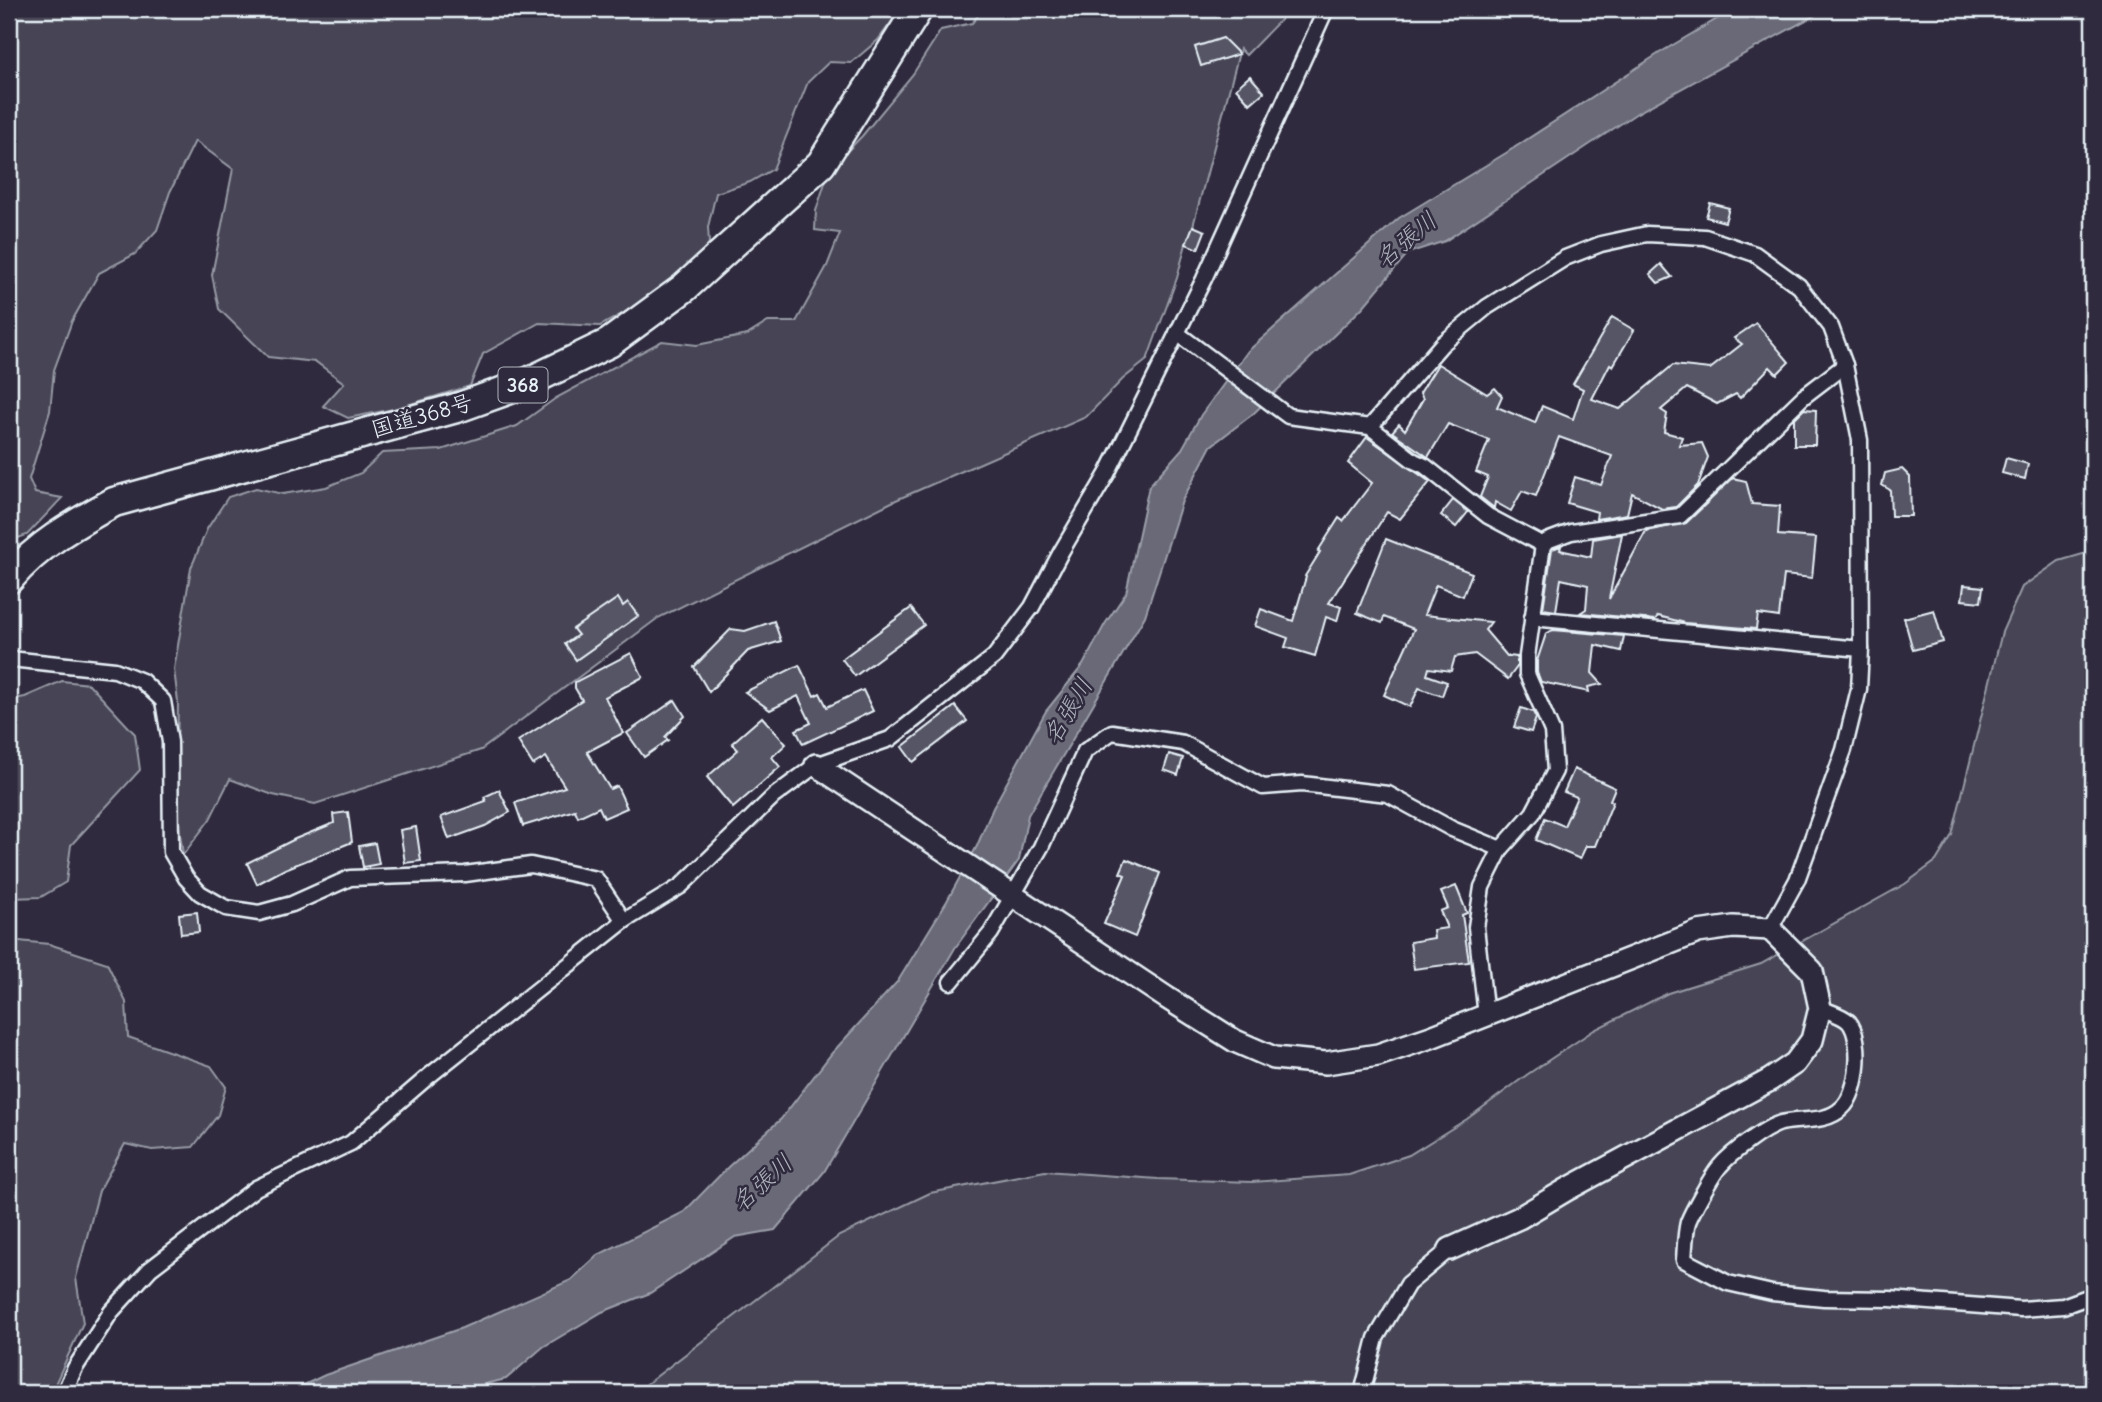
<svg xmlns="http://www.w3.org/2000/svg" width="2102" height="1402" font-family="'Comic Neue','Klee One',sans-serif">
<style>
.green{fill:#464455;stroke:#979aa6;stroke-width:2}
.water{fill:#696978;stroke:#9c9fab;stroke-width:2}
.building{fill:#575565;stroke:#e8f1f8;stroke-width:2}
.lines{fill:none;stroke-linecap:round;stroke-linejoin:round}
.street-casing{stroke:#e8f1f8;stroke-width:19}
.secondary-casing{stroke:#e8f1f8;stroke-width:26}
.highway-casing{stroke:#e8f1f8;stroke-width:33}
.street{stroke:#2f2a3d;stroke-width:14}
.secondary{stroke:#2f2a3d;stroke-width:21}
.highway{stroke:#2f2a3d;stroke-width:28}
.labels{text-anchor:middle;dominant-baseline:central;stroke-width:5;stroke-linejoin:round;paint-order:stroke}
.shield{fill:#2f2a3d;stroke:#b0b5c0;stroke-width:2}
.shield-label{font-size:21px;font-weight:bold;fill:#e8f1f8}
.street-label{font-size:23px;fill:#e8f1f8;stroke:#2f2a3d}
.water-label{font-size:24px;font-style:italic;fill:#afb4be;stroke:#2f2a3d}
</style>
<rect width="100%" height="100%" fill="#2f2a3d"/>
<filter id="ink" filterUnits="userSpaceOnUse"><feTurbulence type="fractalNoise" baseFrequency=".0143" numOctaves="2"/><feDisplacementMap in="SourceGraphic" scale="14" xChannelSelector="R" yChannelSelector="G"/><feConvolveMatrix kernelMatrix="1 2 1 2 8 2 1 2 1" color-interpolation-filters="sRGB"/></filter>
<g filter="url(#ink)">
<g class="green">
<polygon points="9,9 901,9 878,40 851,63 829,62 808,82 773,169 750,182 716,193 708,227 709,243 679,282 600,326 539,323 483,354 470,386 394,409 348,418 323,406 344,383 316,362 268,357 219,309 212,275 233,169 195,141 170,192 157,230 135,254 99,273 72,321 54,370 50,411 29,479 35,493 62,498 27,535 9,541"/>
<polygon points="983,9 1290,10 1246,55 1240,49 1193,226 1186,244 1177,278 1147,360 1123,379 1086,417 896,500 658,618 481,750 315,804 273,795 230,779 210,819 183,855 176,804 178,702 174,669 191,568 207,529 228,497 256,488 283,494 326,487 361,473 382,453 441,450 517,426 556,398 662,341 697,345 747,335 768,322 796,322 827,266 840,233 815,230 816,211 829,170 862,136 913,74 941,30 972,23"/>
<polygon points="2093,551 2093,1393 635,1393 839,1236 930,1193 1045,1171 1158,1179 1252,1182 1349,1175 1409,1155 1467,1119 1528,1074 1594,1030 1668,993 1761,964 1905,884 1936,861 1952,835 2002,632 2022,587 2059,561"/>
<polygon points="62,681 89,684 135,734 140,770 71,845 66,882 41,897 9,898 9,700 25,697"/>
<polygon points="9,940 49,944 107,963 126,1002 128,1037 211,1066 226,1087 218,1115 193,1147 152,1150 125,1144 99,1191 76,1278 83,1323 51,1393 9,1393"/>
</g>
<polygon class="water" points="1734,9 1826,9 1637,113 1445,241 1408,253 1363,307 1254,413 1211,446 1182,501 1145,616 1028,815 1019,860 955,948 824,1172 775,1230 735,1237 650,1293 602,1312 543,1347 506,1379 447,1393 287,1393 325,1375 462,1328 571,1280 598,1255 684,1212 728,1167 781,1119 832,1053 898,981 947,901 977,846 993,808 1046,711 1083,665 1105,624 1126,593 1149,486 1182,449 1201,415 1248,351 1399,218 1506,153 1661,52"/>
<g class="building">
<polygon points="1223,38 1239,54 1201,66 1195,47"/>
<polygon points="1250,76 1264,92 1250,104 1236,88"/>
<polygon points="1710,203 1729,208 1725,222 1706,217"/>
<polygon points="1193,226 1205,231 1198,249 1186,244"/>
<polygon points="1661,264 1672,277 1658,283 1650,274"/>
<polygon points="1612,317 1634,330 1613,366 1610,364 1592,399 1620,409 1673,365 1710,369 1742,344 1734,338 1756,323 1789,362 1777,374 1770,367 1740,398 1736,394 1717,404 1687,388 1661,410 1667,414 1664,432 1682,437 1679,445 1702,443 1708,457 1698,485 1676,507 1662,509 1632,493 1627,514 1596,519 1597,512 1567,503 1575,477 1601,485 1612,456 1559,437 1536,496 1522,491 1511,511 1495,502 1494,508 1480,497 1488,477 1476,472 1489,440 1448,424 1428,457 1392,432 1399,424 1405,430 1423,399 1420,393 1438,364 1487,394 1495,388 1502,396 1497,407 1535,423 1542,406 1573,419 1583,389 1573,384"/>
<polygon points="1804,409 1816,410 1815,445 1794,445 1794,419"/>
<polygon points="1367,437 1430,482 1400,519 1387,512 1329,603 1341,607 1337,621 1326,617 1315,656 1285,647 1288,638 1255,626 1261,609 1293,621 1306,577 1305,576 1320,552 1318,551 1339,518 1343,521 1372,483 1348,463"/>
<polygon points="2006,458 2028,464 2025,479 2002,473"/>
<polygon points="1902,469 1910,477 1911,516 1891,516 1890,490 1882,485 1885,473"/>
<polygon points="1733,478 1746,481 1752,504 1780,506 1778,535 1816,538 1812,578 1784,575 1779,617 1758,614 1756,629 1685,623 1658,616 1655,620 1580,613 1586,609 1588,585 1561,579 1556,611 1543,609 1552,549 1561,546 1560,550 1591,557 1593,539 1622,534 1609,599 1646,531 1686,523"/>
<polygon points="1453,500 1468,512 1456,527 1441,515"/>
<polygon points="1386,539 1472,573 1463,596 1436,585 1424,615 1491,622 1485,630 1507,656 1517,657 1517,667 1508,679 1475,654 1455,657 1451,671 1429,668 1427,675 1447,682 1442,696 1419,688 1410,707 1384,695 1414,629 1384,617 1382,623 1357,613"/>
<polygon points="1964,585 1983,587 1981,602 1962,600"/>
<polygon points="618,598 623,606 628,602 638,616 576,660 565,644 578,635 573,629"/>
<polygon points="911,608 924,625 855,676 842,659"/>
<polygon points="1934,610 1943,642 1913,650 1904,618"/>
<polygon points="774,621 781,641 748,651 709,692 694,667 731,629 745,631"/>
<polygon points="1553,630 1624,636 1621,651 1595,645 1592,673 1602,684 1588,687 1589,692 1541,682 1537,672 1537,661 1546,634"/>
<polygon points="631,653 643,677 605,697 623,733 587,752 610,789 617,786 627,808 604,818 599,807 578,817 575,810 523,826 515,803 565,787 546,757 533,765 518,741 582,700 575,688 575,682"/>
<polygon points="799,665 814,696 820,693 827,707 863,690 873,711 803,744 796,730 811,723 798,696 770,710 745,692"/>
<polygon points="675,700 685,716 665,737 668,740 644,757 627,733"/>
<polygon points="955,706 967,721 913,762 902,747"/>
<polygon points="1521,708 1533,712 1536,718 1531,732 1514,727"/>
<polygon points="762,717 786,744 772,757 780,767 733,808 707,777 738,750 732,743"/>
<polygon points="1169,754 1183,758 1178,775 1164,770"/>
<polygon points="1574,769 1615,788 1610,800 1613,802 1595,846 1586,846 1580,859 1536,840 1545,818 1564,826 1577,797 1564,792"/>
<polygon points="499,790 510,812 485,826 449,839 441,817 486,801 484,797"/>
<polygon points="348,812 352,842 285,869 257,884 247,863 295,839 334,823 333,814"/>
<polygon points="416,827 421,861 405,863 400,830"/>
<polygon points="375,843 379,864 363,867 359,846"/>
<polygon points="1126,859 1160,873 1135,937 1104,924 1125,875 1120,873"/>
<polygon points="1456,886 1467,913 1462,915 1469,962 1414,969 1410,942 1434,938 1433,930 1447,928 1440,911 1448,908 1441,892"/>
<polygon points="197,912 199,932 181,934 179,914"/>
</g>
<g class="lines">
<defs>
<g id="street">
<polyline points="1177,333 1288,416 1370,427 1414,461 1425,466 1488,516 1543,545"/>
<polyline points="1370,427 1442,344 1487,307 1565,258 1601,244 1647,234 1705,237 1755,254 1799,286 1831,327 1845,365 1860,440 1861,649 1859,689 1844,750 1797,880 1770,929"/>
<polyline points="1532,618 1861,649"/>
<polyline points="10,659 115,670 142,681 163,701 170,742 171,852 186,878 200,893 226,908 259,913 292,904 350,878 465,874 531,865 596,879 624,921"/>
<polyline points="951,982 991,933 1041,847 1085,751 1112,732 1183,743 1263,787 1302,784 1388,794 1452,829 1501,849"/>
<path d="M 1820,1008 C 1829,1012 1842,1015 1849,1022 C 1863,1039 1859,1093 1842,1108 C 1826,1124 1800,1118 1781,1123 C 1764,1128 1731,1153 1720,1166 C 1712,1175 1692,1212 1688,1222 C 1685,1234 1685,1248 1684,1260 L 1728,1283 L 1772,1293 L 1824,1298 L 1890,1299 L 2021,1309 L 2063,1306 L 2093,1295"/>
<polyline points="1486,1016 1476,927 1482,887 1501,849 1533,813 1555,771 1552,731 1527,674 1527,656 1543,545 1547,541 1571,532 1680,516 1803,397 1845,365"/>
<polyline points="64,1393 75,1368 111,1312 150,1269 256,1188 351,1143 429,1076 624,921 681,886 774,796 816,765 890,739 994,657 1032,607 1061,552 1107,474 1204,279 1326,9"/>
<polyline points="1362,1393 1376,1338 1408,1284 1450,1249"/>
</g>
<polyline id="secondary" points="816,765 1167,998 1235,1041 1274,1058 1326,1063 1378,1055 1431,1037 1698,932 1733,927 1770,929 1812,971 1820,1008 1812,1040 1795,1063 1770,1080 1566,1190 1519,1218 1450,1249"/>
<path id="highway" d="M 9,579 C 37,545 76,523 114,502 L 460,407 L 524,384 L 609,343 L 684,288 L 821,164 L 918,9"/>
</defs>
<use href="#street" class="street-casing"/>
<use href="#secondary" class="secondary-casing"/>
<use href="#highway" class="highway-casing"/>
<use href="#street" class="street"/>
<use href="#secondary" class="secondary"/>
<use href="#highway" class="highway"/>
</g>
</g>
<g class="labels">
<rect class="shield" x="498.5" y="367.5" width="49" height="35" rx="5"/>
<g class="shield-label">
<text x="523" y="385">368</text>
</g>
<g class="street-label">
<text transform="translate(422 416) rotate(-16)">国道368号</text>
</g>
<g class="water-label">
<text transform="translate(1406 240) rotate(-40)">名張川</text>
<text transform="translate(1068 711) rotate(-59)">名張川</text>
<text transform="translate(762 1183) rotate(-42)">名張川</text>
</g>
</g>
<rect width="2102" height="1402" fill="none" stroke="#2f2a3d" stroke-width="35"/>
<rect x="18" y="18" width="2067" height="1367" fill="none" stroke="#e8f1f8" stroke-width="2.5" filter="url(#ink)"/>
</svg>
